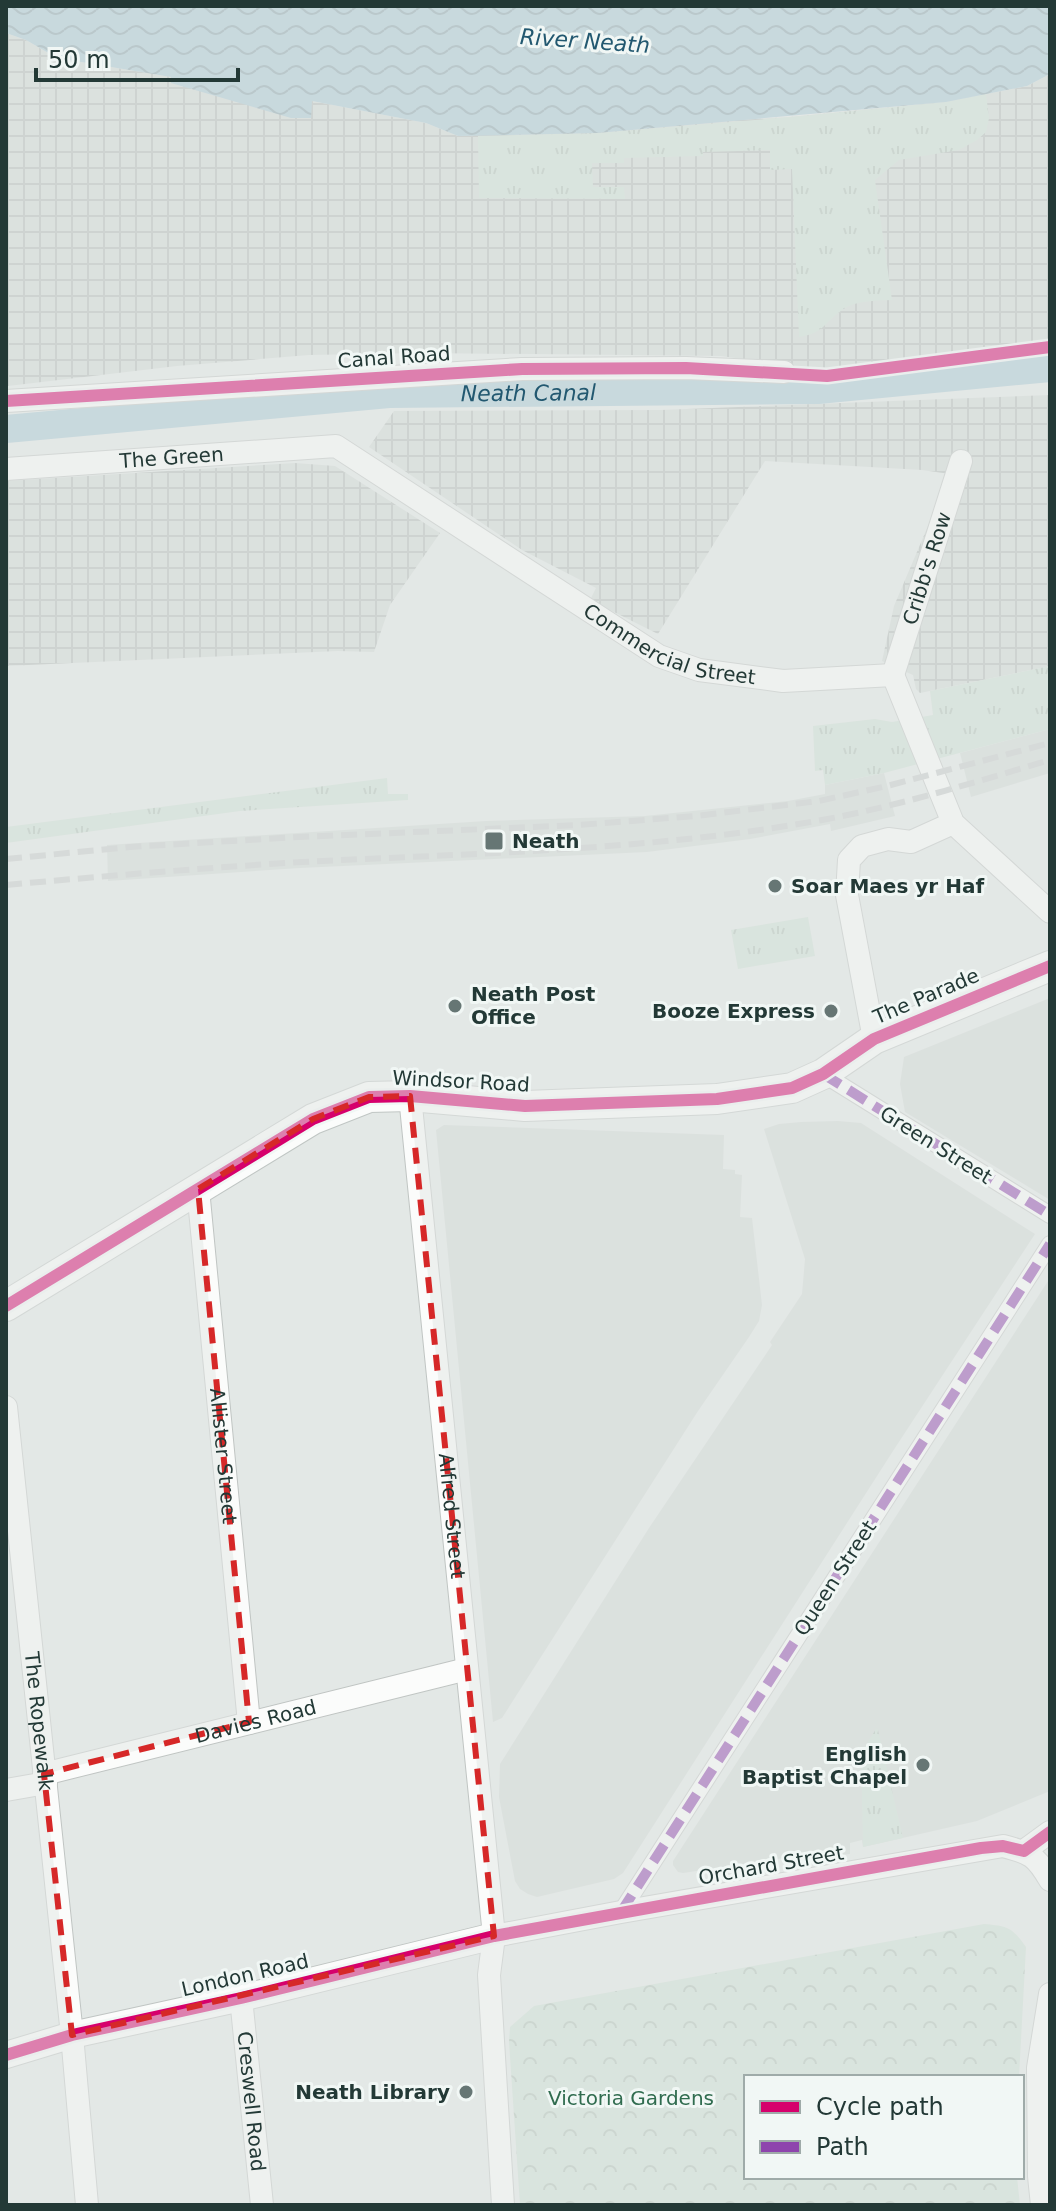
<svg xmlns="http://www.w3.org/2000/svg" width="1056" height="2211" font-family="'DejaVu Sans',sans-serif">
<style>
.built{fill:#d1d9d6}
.industrial{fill:url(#industrial-grid)}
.grass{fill:url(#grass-tufts)}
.forest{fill:url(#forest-crowns)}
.water{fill:url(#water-waves)}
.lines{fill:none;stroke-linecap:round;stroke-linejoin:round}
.canal{stroke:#a7c7d3;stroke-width:28}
.pedestrian-casing{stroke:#c0c5c3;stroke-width:18}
.minor-casing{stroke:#c0c5c3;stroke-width:24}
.tertiary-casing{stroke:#c0c5c3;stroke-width:28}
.secondary-casing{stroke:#c0c6c4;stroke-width:32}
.pedestrian{stroke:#fbfcfb;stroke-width:16}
.minor{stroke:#fbfcfb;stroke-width:22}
.tertiary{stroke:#fbfcfb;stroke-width:26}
.secondary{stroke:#fbfcfb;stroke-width:30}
.rail{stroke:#c6cac9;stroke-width:6;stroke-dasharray:16 8;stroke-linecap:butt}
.quiet{stroke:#8e44ad;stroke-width:10;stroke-dasharray:20 10;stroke-linecap:butt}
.cycleway-casing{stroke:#f1f7f5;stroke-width:17}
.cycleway{stroke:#d6006c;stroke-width:12}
.marked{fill:none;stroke:#d62828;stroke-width:6;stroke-dasharray:16 10;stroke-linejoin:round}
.poi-dot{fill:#667674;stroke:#f1f7f5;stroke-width:3}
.labels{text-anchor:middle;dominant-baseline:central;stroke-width:6;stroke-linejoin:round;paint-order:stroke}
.street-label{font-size:20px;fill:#233936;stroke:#f1f7f5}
.poi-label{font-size:20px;font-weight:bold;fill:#233936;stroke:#f1f7f5;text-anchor:start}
.park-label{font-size:20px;fill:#306c4f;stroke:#f1f7f5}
.water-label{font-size:22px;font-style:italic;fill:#225870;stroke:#f1f7f5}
</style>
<defs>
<pattern id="industrial-grid" width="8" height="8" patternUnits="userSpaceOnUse" patternTransform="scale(2)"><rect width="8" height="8" fill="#d1d9d6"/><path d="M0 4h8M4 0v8" fill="none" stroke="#b3bbb8"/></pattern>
<pattern id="grass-tufts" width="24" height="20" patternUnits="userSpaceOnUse" patternTransform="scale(2)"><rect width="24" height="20" fill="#cde0d5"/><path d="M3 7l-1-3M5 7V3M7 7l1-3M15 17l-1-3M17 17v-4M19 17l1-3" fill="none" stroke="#b0c1b7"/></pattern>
<pattern id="forest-crowns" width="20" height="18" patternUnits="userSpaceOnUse" patternTransform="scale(2)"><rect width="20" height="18" fill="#cde0d5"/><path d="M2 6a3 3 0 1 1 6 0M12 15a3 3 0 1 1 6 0" fill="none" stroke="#b0c1b7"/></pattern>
<pattern id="water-waves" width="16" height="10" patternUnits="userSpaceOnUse" patternTransform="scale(2)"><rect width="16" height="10" fill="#a7c7d3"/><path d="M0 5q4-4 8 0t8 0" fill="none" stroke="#88a3ac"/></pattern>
</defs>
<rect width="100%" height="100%" fill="#e3e8e6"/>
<g class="built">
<polygon points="1050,729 1050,773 971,797 960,753"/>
<polygon points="884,773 895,816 831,831 830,824 750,839 647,852 300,868 108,881 107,845 486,821 645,816 788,801 825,794 825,785"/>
<polygon points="1050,998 1050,1200 905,1112 900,1084 904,1057"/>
<polygon points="838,1121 861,1123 1035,1234 893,1451 623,1873 614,1879 537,1897 528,1894 520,1889 515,1881 499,1797 500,1764 649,1528 772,1345 770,1342 802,1294 805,1259 764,1129 779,1124 801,1122"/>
<polygon points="444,1125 724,1135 723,1169 735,1170 735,1174 742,1175 740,1217 752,1218 762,1305 759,1321 749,1337 698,1411 502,1718 493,1722 436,1130"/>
<polygon points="1050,1278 1050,1791 977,1821 863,1847 862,1840 850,1843 850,1854 818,1857 817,1853 683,1873 678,1872 673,1865 673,1861"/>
</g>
<g class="industrial">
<polygon points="6,33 26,40 57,58 172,77 171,83 312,101 426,123 458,136 790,117 946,102 1027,86 1050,74 1050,340 820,370 721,356 421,353 309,355 177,366 8,386 6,393"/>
<polygon points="1050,395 1050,666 920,693 916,689 913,675 882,661 894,606 950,474 922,470 765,461 658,634 590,600 596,588 522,550 369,447 394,411 661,410"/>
<polygon points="295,463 335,466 440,533 390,605 374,652 338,651 6,666 6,481"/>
</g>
<g class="grass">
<path d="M 986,94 L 989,118 L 986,132 L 977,140 L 959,150 L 899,160 L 875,180 L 892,300 C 875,301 856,300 842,310 C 824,323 824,333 799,337 L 792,169 L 770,170 L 770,150 L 703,152 L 703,156 L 624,158 L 624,163 L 592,163 L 593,187 L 624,187 L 625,199 L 479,198 L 478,136 L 597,133 L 790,117 L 946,102 Z"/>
<polygon points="1050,666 1050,729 884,773 825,785 823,770 815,771 813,726 875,719 892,722 933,715 930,691"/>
<polygon points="387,778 388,794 408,794 408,800 240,811 6,843 6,827"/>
<polygon points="808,917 815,956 738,969 731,930"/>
<polygon points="876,1729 878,1730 903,1838 863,1847 861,1753"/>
</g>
<path class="forest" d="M 984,1924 C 1007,1926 1012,1927 1026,1947 L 1019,2077 L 746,2077 L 746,2177 L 1017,2177 L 1020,2205 L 520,2205 L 509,2042 L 510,2027 L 534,2006 Z"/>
<polygon class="water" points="6,6 1050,6 1050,74 1027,86 946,102 597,133 458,136 426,123 312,101 311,118 291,118 171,83 171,77 57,58 26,40 6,33"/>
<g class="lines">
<path class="canal" id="s1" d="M 6,429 L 389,394 L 818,390 L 1050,368"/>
<defs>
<g id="pedestrian">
<polyline points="823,1074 1050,1215"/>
<polyline points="621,1912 1050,1244"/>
</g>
<g id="minor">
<polyline points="6,401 522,369 686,368 784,372"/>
<path id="s2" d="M 6,469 L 336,446 L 659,656 L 699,670 L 783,681 L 893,675"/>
<polyline points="893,675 953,823 1050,912"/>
<path id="s3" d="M 893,675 L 961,461"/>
<polyline points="874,1039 847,895 849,860 862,846 888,839 911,842 953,823"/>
<path id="s4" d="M 410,1096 L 494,1936 L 489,1975 L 503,2205"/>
<path id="s5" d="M 198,1189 L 249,1723"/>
<path id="s6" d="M 6,1407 L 72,2035 L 87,2205"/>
<path id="s7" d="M 44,1774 L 467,1669"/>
<polyline points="6,1790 46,1783"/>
<polyline points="1024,1851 1050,1832"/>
<path d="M 494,1936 L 621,1912 L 1003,1846 C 1031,1853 1036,1856 1050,1880"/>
<path id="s8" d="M 241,1998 L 262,2205"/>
<polyline points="1042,2205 1039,2176 1038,2068 1050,1994"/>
</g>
<polyline id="tertiary" points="6,2055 72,2035 241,1998 494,1936"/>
<polyline id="secondary" points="6,1306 313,1119 369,1097 410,1096 525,1106 717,1099 792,1088 823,1074 874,1039 1050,966"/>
</defs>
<use href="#pedestrian" class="pedestrian-casing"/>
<use href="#minor" class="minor-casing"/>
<use href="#tertiary" class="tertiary-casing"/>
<use href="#secondary" class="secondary-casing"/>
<use href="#pedestrian" class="pedestrian"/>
<use href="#minor" class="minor"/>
<use href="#tertiary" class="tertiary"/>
<use href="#secondary" class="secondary"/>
<g class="rail">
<polyline points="6,859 130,847 299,837 579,825 696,816 819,801 887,786 1050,743"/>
<path d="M 6,885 C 105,876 203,868 302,862 C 475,853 650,851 822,820 C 899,806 975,782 1050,760"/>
</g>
<g class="quiet">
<polyline points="823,1074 1050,1215"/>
<polyline points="621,1912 1050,1244"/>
</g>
<defs>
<g id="cycleway">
<polyline points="6,401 522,369 686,368 827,376 1050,347"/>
<polyline points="6,1306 313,1119 369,1097 410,1096 525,1106 717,1099 792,1088 823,1074 874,1039 1050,966"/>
<polyline points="6,2055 72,2035 241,1998 494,1936 981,1848 1003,1846 1024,1851 1050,1832"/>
</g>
</defs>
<use href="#cycleway" class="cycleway-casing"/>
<use href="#cycleway" class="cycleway"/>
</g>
<path d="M0 0H1056V2211H0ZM 410,1096 L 494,1936 L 72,2035 L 44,1774 L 249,1722 L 198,1189 L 313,1119 L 369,1097 Z" fill="#e3e8e6" fill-opacity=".55" fill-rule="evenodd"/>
<path class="marked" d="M 410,1096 L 494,1936 L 72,2035 L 44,1774 L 249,1722 L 198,1189 L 313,1119 L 369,1097 Z"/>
<g class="poi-dot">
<rect x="484" y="831" width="20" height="20" rx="4"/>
<circle cx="775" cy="886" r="8"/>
<circle cx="455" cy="1006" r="8"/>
<circle cx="831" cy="1011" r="8"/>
<circle cx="923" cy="1765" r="8"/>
<circle cx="466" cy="2092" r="8"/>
</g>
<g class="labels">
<g class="street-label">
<text transform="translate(394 357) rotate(-4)">Canal Road</text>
<text stroke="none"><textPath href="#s2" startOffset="166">The Green</textPath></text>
<text stroke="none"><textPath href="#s3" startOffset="112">Cribb's Row</textPath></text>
<text stroke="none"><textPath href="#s2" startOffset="722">Commercial Street</textPath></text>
<text transform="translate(926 996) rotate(-23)">The Parade</text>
<text transform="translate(461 1081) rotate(3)">Windsor Road</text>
<text transform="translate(936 1145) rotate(32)">Green Street</text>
<text stroke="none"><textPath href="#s5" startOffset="268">Allister Street</textPath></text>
<text stroke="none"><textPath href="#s4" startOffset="422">Alfred Street</textPath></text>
<text transform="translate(835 1578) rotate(-57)">Queen Street</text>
<text stroke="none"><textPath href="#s6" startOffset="316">The Ropewalk</textPath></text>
<text stroke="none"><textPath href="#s7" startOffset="218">Davies Road</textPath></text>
<text transform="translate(771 1865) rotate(-10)">Orchard Street</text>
<text transform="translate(245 1975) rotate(-13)">London Road</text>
<text stroke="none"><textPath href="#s8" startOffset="104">Creswell Road</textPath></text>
</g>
<g class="poi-label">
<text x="512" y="841">Neath</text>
<text x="791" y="886">Soar Maes yr Haf</text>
<text x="471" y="994">Neath Post<tspan x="471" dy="23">Office</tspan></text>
<text x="815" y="1011" text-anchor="end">Booze Express</text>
<text x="907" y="1754" text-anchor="end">English<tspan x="907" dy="23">Baptist Chapel</tspan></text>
<text x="450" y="2092" text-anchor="end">Neath Library</text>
</g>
<g class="park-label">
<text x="631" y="2098">Victoria Gardens</text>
</g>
<g class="water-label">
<text transform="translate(585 41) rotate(4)">River Neath</text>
<text stroke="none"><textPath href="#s1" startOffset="524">Neath Canal</textPath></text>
</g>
</g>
<rect width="1056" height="2211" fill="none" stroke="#233936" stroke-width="16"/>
<rect x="744" y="2075" width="280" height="104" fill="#f1f7f5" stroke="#9faba9" stroke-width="2"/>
<rect x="760" y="2101" width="40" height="12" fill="#d6006c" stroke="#9faba9" stroke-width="2"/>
<text x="816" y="2115" font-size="24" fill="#233936">Cycle path</text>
<rect x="760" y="2141" width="40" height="12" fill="#8e44ad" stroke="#9faba9" stroke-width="2"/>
<text x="816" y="2155" font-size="24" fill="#233936">Path</text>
<path d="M36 68v12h202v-12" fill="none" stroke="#233936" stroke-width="4"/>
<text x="48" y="68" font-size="24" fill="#233936" stroke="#f1f7f5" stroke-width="6" paint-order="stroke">50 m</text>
</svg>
